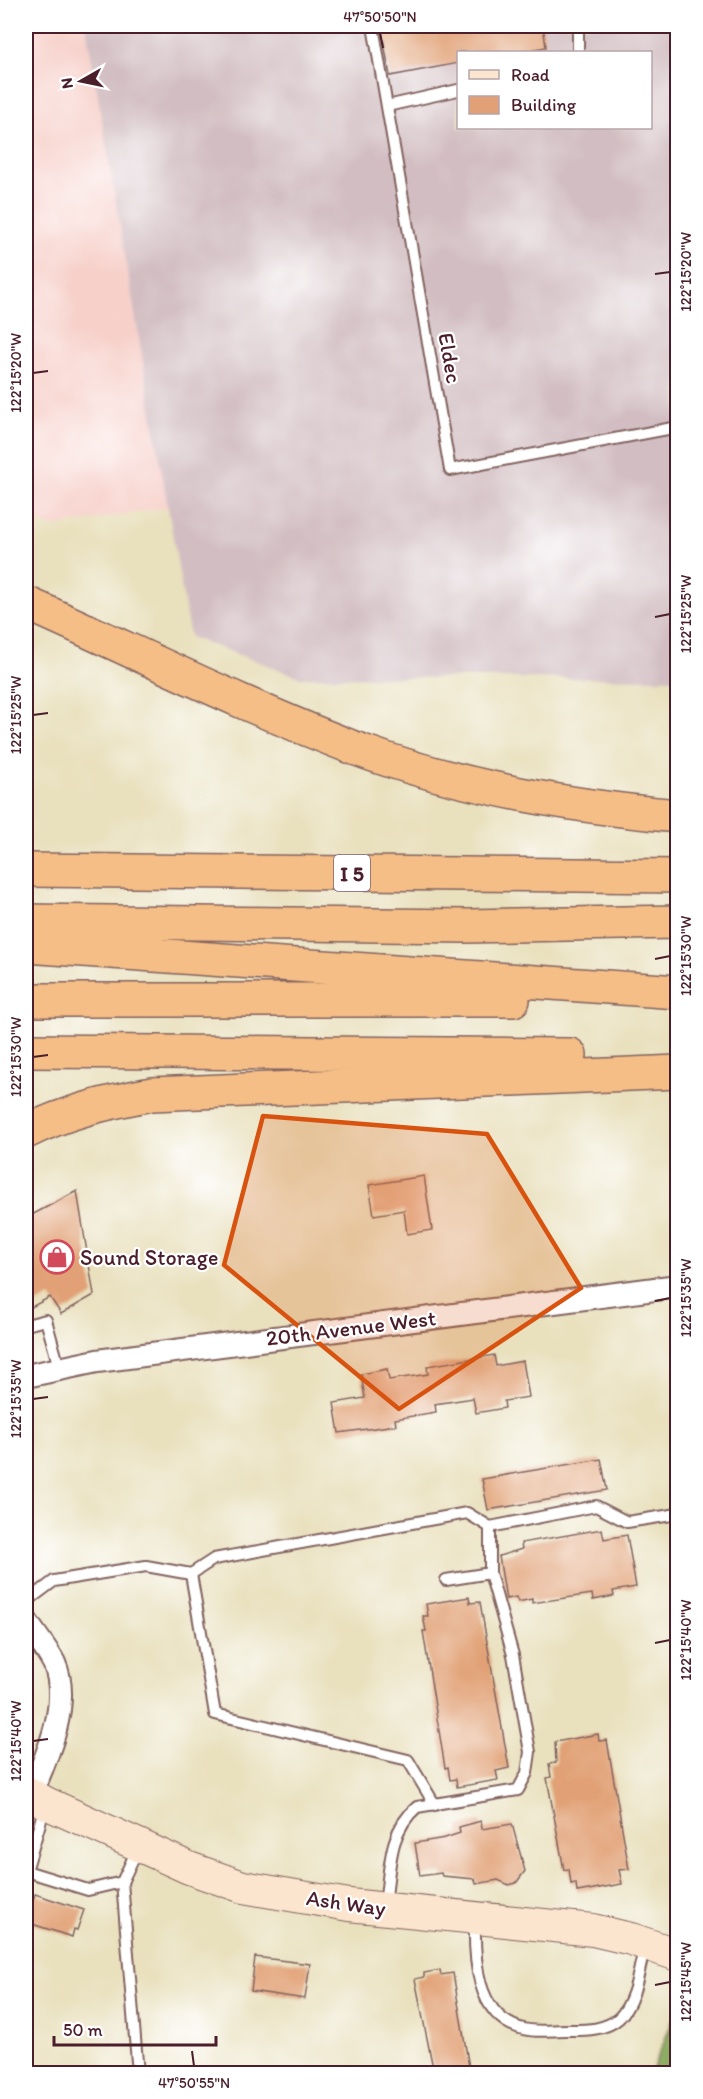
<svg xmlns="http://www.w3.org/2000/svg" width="703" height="2099" font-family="Itim,sans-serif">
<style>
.built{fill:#f7d0ca}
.industrial{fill:#d2bec2;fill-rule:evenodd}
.forest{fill:#8cac60;stroke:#6b6646;stroke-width:1.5}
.building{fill:#e1a075}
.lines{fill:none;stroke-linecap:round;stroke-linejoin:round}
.lane-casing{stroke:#82635e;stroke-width:14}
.street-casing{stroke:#82635e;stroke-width:26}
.secondary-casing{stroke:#82635e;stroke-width:34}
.highway-casing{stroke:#82635e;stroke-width:36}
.lane{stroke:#fff;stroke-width:10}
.street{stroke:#fff;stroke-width:22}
.secondary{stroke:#fbe5cf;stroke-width:32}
.highway{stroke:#f6be87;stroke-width:33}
.marked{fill:#d8530f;fill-opacity:0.2;stroke:#d8530f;stroke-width:4.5;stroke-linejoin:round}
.ticks{fill:none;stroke:#4a1f2b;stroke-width:2}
.labels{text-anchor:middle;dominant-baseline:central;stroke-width:4.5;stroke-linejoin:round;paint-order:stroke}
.shield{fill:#fff;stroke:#80626b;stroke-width:1.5}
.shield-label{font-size:21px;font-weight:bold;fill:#4a1f2b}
.street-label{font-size:22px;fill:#4a1f2b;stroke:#fff}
.poi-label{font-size:22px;fill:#4a1f2b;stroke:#fff;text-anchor:start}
.neatline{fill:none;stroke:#4a1f2b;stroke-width:2}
.ticks-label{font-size:15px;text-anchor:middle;fill:#4a1f2b}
</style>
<rect width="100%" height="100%" fill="#fff"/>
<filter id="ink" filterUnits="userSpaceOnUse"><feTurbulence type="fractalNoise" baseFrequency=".0167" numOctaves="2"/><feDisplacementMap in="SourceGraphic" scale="12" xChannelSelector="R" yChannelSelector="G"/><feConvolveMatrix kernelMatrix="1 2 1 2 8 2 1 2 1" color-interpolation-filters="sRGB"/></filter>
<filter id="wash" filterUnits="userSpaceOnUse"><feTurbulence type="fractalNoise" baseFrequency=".008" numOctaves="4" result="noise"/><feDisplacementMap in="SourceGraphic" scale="24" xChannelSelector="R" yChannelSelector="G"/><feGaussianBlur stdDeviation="1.35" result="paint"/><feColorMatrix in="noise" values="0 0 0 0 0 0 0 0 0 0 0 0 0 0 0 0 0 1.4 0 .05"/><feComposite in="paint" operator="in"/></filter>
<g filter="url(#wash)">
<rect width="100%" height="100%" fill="#e9e0bd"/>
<polygon class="built" points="26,26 86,26 168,507 51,527 26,517"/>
<path class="industrial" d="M 86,26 L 677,26 L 677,679 L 300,677 L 190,637 ZM 458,52 L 650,52 L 650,128 L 458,128 Z"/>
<polygon class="forest" points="677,2010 677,2073 651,2073"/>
<g id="blocks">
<g class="building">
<polygon points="381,26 543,26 546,47 518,52 459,52 459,63 390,76"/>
<polygon points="424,1176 432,1230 407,1234 404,1210 374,1215 369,1185"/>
<polygon points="77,1191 94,1295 61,1314 50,1297 26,1310 26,1218"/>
<polygon points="494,1355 496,1366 523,1361 529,1397 504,1401 505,1408 476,1413 473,1398 435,1404 436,1412 395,1419 396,1425 339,1433 334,1403 365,1398 361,1374 387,1369 389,1380 428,1374 427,1366"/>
<polygon points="601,1459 607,1490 488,1510 482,1479"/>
<polygon points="602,1529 604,1539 627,1535 636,1587 613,1591 614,1596 593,1600 592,1594 532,1603 532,1599 518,1602 516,1597 506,1599 499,1556 522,1549 521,1543"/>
<polygon points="469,1597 470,1603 480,1602 509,1768 496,1771 498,1780 457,1787 456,1779 450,1780 448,1767 445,1768 423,1631 426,1631 423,1616 428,1616 426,1604"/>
<polygon points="598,1734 599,1741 607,1740 629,1869 619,1870 622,1884 577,1892 576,1883 571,1884 569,1869 564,1870 547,1778 551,1777 549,1764 556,1763 555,1742"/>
<polygon points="481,1821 482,1829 512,1824 525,1871 516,1883 509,1885 498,1880 476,1884 475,1879 442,1876 441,1873 420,1876 415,1843 445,1838 460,1833 459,1827"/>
<polygon points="35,1894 84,1910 77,1930 74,1929 72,1937 26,1922"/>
<polygon points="255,1957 310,1964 305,1999 251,1991"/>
<polygon points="440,1970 441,1975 453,1973 470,2073 434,2073 415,1979 424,1977 424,1973"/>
</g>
</g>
</g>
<g filter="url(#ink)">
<use href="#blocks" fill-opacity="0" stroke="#82635e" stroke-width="1.5"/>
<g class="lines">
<defs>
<g id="lane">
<polyline points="373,26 450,470 678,427"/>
<polyline points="578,26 578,52"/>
<polyline points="387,106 458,90"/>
<polyline points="26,1325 46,1320 59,1367"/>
<polyline points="446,1580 490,1573"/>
<polyline points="26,1602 54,1581 146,1566 191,1574"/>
<polyline points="435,1805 408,1760 215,1714 191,1574 214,1559 467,1513 490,1527"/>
<polyline points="26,1871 88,1890 122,1882 138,1848"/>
<polyline points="26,1871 45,1806"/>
<polyline points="122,1882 138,2074"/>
<path d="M 385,1905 C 390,1870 388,1831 417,1807 L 518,1790 L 527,1773 L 530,1752 L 513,1655 L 490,1573 L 490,1527 L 596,1506 L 627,1522 L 678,1514"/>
<path d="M 475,1921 C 474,1958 476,2015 520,2028 C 534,2033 551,2030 566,2030 C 583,2030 605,2031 619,2018 C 636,2001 639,1968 645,1945"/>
</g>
<g id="street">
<polyline points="26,1376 97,1361 678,1286"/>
<path d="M 26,1621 C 35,1635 47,1649 54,1663 C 72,1703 46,1759 30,1796"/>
</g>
<polyline id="secondary" points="26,1792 46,1803 189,1868 243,1887 349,1905 593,1930 631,1939 678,1955"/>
<g id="highway">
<path d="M 26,603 C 134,651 244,706 354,748 C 458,787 568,806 678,816"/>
<polyline points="26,870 678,876"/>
<polyline points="26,921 467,926 678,922"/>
<polyline points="26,946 678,992"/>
<polyline points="26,1000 513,1000"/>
<polyline points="26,1051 570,1055"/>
<path d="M 26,1132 C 66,1112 108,1102 152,1094 L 678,1072"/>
</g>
</defs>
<use href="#lane" class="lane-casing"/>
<use href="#street" class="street-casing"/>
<use href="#secondary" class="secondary-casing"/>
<use href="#highway" class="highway-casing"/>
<use href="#lane" class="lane"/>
<use href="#street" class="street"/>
<use href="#secondary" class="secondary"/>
<use href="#highway" class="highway"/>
</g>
</g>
<path class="marked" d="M 263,1116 L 487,1134 L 581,1288 L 399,1409 L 224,1265 Z"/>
<path class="ticks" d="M 380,33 L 383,48M 655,274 L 670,272M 33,373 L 48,371M 655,617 L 670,614M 33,715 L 48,713M 655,959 L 670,956M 33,1057 L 48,1055M 655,1301 L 670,1298M 33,1399 L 48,1397M 655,1643 L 670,1640M 33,1741 L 48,1739M 655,1985 L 670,1982M 192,2051 L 194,2066"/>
<defs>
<symbol id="shop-ring" viewBox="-11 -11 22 22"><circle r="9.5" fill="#fff" stroke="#d1495b" stroke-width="1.5"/><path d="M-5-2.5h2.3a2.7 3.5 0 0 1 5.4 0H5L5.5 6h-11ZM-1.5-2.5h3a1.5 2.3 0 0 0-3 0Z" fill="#d1495b"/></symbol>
</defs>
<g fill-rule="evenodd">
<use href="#shop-ring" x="38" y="1238" width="38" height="38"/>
</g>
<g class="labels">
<rect class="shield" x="334" y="855" width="36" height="36" rx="4.5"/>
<g class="shield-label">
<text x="352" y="873">I 5</text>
</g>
<g class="street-label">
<text transform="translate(450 358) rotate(80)">Eldec</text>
<text transform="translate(351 1328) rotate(-7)">20th Avenue West</text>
<text transform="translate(346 1903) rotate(8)">Ash Way</text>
</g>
<g class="poi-label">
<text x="80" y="1257">Sound Storage</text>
</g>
</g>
<rect width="703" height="2099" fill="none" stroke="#fff" stroke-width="66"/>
<rect x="457" y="51" width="195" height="78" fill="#ffffff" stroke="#b7a5aa" stroke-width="1.5"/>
<rect x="469" y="70" width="30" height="9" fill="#fbe5cf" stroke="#b7a5aa" stroke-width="1.5"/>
<text x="511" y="81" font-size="18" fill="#4a1f2b">Road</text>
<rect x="469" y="96" width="30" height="18" fill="#e1a075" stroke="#b7a5aa" stroke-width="1.5"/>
<text x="511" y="111" font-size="18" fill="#4a1f2b">Building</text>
<g transform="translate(81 81) rotate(261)" stroke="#ffffff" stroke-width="4.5" paint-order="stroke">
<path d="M0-4.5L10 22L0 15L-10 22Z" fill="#4a1f2b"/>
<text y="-9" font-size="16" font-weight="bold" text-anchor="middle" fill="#4a1f2b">N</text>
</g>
<path d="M54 2036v9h162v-9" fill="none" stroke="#4a1f2b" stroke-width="3"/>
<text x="63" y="2036" font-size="18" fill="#4a1f2b" stroke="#ffffff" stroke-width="4.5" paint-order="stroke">50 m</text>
<rect x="33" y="33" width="637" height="2033" class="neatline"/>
<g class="ticks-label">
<text x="380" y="22">47°50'50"N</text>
<text transform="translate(686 272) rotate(-90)" y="5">122°15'20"W</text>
<text transform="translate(16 373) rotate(-90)" y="5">122°15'20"W</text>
<text transform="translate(686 614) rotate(-90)" y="5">122°15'25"W</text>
<text transform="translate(16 715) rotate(-90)" y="5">122°15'25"W</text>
<text transform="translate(686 956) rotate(-90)" y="5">122°15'30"W</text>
<text transform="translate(16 1057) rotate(-90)" y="5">122°15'30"W</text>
<text transform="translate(686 1298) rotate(-90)" y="5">122°15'35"W</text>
<text transform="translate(16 1399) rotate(-90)" y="5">122°15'35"W</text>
<text transform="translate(686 1640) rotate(-90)" y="5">122°15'40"W</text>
<text transform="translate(16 1741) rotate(-90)" y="5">122°15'40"W</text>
<text transform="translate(686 1982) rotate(-90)" y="5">122°15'45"W</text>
<text x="194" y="2088">47°50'55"N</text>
</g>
</svg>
